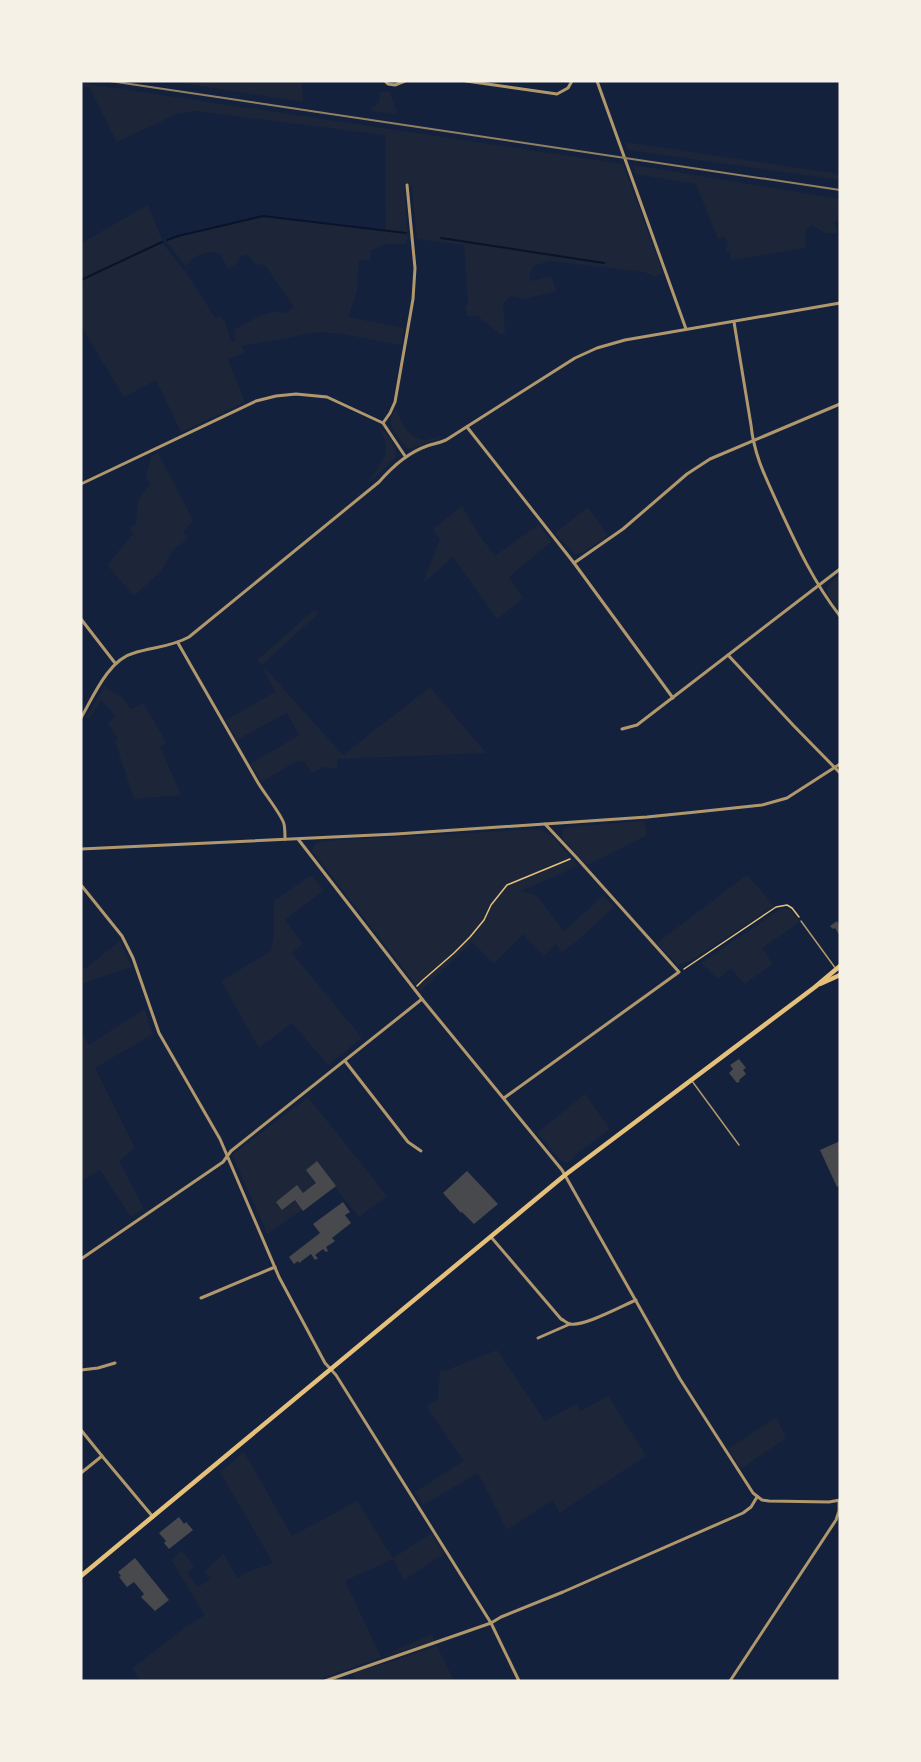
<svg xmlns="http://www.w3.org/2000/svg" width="921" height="1762" font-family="Arial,sans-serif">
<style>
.green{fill:#1d2539}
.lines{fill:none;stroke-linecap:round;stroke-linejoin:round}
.stream{stroke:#0b132b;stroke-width:2}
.building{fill:#48494c}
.path{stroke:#e5c07b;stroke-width:1.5}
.service{stroke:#b1986c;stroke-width:1.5}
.minor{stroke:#b1986c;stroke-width:3}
.secondary{stroke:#e5c07b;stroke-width:4.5}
.rail{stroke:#918062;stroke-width:2}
</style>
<rect width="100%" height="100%" fill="#14213d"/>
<g class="green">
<polygon points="168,81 302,81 303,102"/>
<path d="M 81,83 L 623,164 L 663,273 L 656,277 L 644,272 L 550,261 L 533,266 L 529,277 L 531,281 L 552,276 L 556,291 L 525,299 L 511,296 L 503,303 L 505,332 L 500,334 L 477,316 L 467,316 L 465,307 L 468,304 L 464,245 L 417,239 L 412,186 L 404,184 L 408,239 L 405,244 L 386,244 L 370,251 L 370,261 L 359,260 L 357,291 L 348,317 L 404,328 L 401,345 L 342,334 L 319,332 L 241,346 L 245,353 L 228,359 L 245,402 L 181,432 L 156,380 L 124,397 L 81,326 L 81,243 L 148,205 L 164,245 L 187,274 L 216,319 L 218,315 L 225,321 L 231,341 L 235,342 L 235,329 C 249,322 269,308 285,313 L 294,307 L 265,265 L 255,264 L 248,255 L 241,256 L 236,264 L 228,269 L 220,253 C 203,250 197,255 185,266 L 165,239 L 264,216 L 386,231 L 385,135 L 195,111 L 177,114 L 117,142 L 89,87 L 81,86 Z"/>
<polygon points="380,92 390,92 397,114 370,111 380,101"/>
<polygon points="625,142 840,174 840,180 628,150"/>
<polygon points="633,165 840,199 840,207 838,208 840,220 834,222 837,230 836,233 825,233 812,225 805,231 805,248 731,260 730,252 725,250 729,244 724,236 718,239 696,184 635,174"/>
<path d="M 396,409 C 402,423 406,437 425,440 C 431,440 437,436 444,437 L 409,449 C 403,445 392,430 391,424 C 390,418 394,413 396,409 Z"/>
<path d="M 378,425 C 386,434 397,444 396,457 L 366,486 C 381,461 395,455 378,425 Z"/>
<polygon points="158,453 193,520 183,532 188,539 173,550 162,570 134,596 107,565 133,534 130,528 136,524 138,500 150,485 146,477 151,457"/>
<polygon points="462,506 478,533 495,556 539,524 551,542 509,577 523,598 497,619 453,557 423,583 440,539 433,529"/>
<polygon points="588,507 608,536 582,553 575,554 555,533"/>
<path d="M 840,574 L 840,611 C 826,592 820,591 840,574 Z"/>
<polygon points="314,610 318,614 262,665 343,755 430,687 486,753 337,759 337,769 323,767 312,773 304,761 295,762 262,782 250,764 299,735 287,713 237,740 226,720 275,692 262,665 257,660"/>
<polygon points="106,684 107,685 106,688 122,697 131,709 143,703 166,742 160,747 181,795 134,799 115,741 118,738 107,724 116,716 101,700 89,719 86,717"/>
<path d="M 644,821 L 647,835 L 587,865 L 563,839 C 560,834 562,830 566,827 Z"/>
<path d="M 540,829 L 552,836 L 578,866 L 521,891 L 536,895 L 564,931 L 603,896 L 614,907 L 578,940 L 562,952 L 556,944 L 543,956 L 523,934 L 494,964 L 472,942 L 421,991 L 312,851 C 313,844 318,842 324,841 Z"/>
<polygon points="311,875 324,890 285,920 303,944 292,953 362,1038 328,1065 292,1023 259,1048 221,981 271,951 274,934 274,900 277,899"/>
<polygon points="747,875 774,906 690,961 678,965 657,943"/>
<path d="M 782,908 C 791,907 795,915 800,922 L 762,948 L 773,964 L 744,984 L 731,968 L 718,979 L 701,963 Z"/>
<polygon points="120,941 132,967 81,984 81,966 85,969"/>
<polygon points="144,1009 153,1034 95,1068 135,1148 119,1161 144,1209 131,1217 100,1170 81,1181 81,1031 89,1045"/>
<polygon points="585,1094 610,1129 575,1155 572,1160 566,1163 560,1160 537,1133"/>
<polygon points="308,1097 387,1196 359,1217 335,1187 269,1233 265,1233 265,1228 232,1155"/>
<polygon points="497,1350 545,1421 576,1404 581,1411 608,1396 646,1456 559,1513 553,1500 507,1530 478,1473 423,1505 415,1492 464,1461 426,1406 438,1399 440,1371 447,1370"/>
<polygon points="776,1417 786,1438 741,1469 728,1449"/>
<polygon points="244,1452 292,1536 357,1501 393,1558 432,1533 444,1554 404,1580 393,1559 345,1581 381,1657 431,1634 435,1641 381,1657 315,1681 140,1681 133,1668 184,1628 205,1615 171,1560 182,1550 194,1566 187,1573 198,1587 210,1579 205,1571 223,1554 238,1578 245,1573 273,1563 220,1472"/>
<polygon points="437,1646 454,1681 357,1681 352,1673 393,1661"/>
</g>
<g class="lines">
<g class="stream">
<polyline points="441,238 604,263"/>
<polyline points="167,240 178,236 263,216 406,233"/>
<polyline points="81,280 162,242"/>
</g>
</g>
<g class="building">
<polygon points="837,921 840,926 840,936 835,928 833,929 830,926"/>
<polygon points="739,1059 746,1068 743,1070 746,1074 739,1080 740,1081 737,1083 729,1073 733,1069 730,1065"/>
<polygon points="840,1141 840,1185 837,1187 820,1150"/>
<polygon points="317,1161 336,1186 303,1211 295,1200 282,1210 276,1202 297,1185 303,1193 316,1183 306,1170"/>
<polygon points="467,1171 498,1204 474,1224 462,1212 461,1213 443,1193"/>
<polygon points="343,1202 350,1212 345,1215 351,1223 332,1238 335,1241 326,1247 328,1251 326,1252 323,1249 315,1255 318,1258 315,1260 311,1254 299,1263 298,1261 294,1264 289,1257 320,1233 313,1224"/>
<polygon points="179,1517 184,1524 186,1522 193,1530 169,1549 164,1543 166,1541 159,1533"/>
<polygon points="135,1558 169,1600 155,1611 141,1597 144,1594 134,1582 127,1587 119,1577 121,1576 118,1572"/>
</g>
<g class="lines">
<g class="path">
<polyline points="684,969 776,907 787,905 792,908 799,917"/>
<polyline points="417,986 423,980 454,953 470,937 484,920 491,905 507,885 570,859"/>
</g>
<g class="service">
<polyline points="801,921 836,969"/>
<polyline points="692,1081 739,1145"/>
</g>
<g class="minor">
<polyline points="385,81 388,84 395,85 405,81"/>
<polyline points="466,81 557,94 568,88 572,81"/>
<polyline points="597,81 686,329"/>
<path d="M 734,322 L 751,425 C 754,456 767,480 779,507 C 797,546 814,583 840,616"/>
<polyline points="383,423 390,413 395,402 413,299 415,268 407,185"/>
<polyline points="467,427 574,563 673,698"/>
<polyline points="81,484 256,401 276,396 296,394 327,397 383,423 405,456"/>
<polyline points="574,563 623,529 687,474 710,459 840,404"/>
<polyline points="81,619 115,663"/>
<path d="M 178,643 L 257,781 C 263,792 282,815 284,824 C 285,829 285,834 285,839"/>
<polyline points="728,655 793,725 840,773"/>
<path d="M 81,718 C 93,697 109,659 134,653 C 153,647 171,647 189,637 L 379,482 C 392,467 407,453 427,446 C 433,444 439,443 446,440 L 575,358 L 597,348 L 625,340 L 840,303"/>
<polyline points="622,729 637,725 840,569"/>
<polyline points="298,839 422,999 562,1170 680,1379 753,1493 762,1500 769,1501 829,1502 840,1500"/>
<polyline points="81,849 396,834 647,817 696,812 762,805 787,798 840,764"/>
<polyline points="81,885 122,936 133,958 159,1033 220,1139 279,1277 325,1363 336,1375 491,1623 519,1681"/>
<polyline points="345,1061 408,1142 421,1151"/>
<polyline points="504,1098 679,972 576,857 545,824"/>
<path d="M 491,1237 L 561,1319 C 564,1320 566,1323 570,1324 C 583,1327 622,1306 636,1300"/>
<polyline points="81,1259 223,1162 231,1151 422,999"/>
<polyline points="201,1298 275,1267"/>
<polyline points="538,1338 570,1324"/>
<polyline points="81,1370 98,1368 115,1363"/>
<polyline points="81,1430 102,1456"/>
<polyline points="81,1473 102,1456 153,1517"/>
<polyline points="325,1681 491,1623 501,1617 563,1592 743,1513 751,1507 757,1497"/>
<polyline points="730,1681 836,1520 839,1511 839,1501"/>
</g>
<g class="secondary">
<polyline points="820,984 840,975"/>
<polyline points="81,1576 565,1175 815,987 840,966"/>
</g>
<polyline class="rail" points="110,81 840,190"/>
</g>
<rect width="921" height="1762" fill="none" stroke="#f6f1e7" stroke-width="165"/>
</svg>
